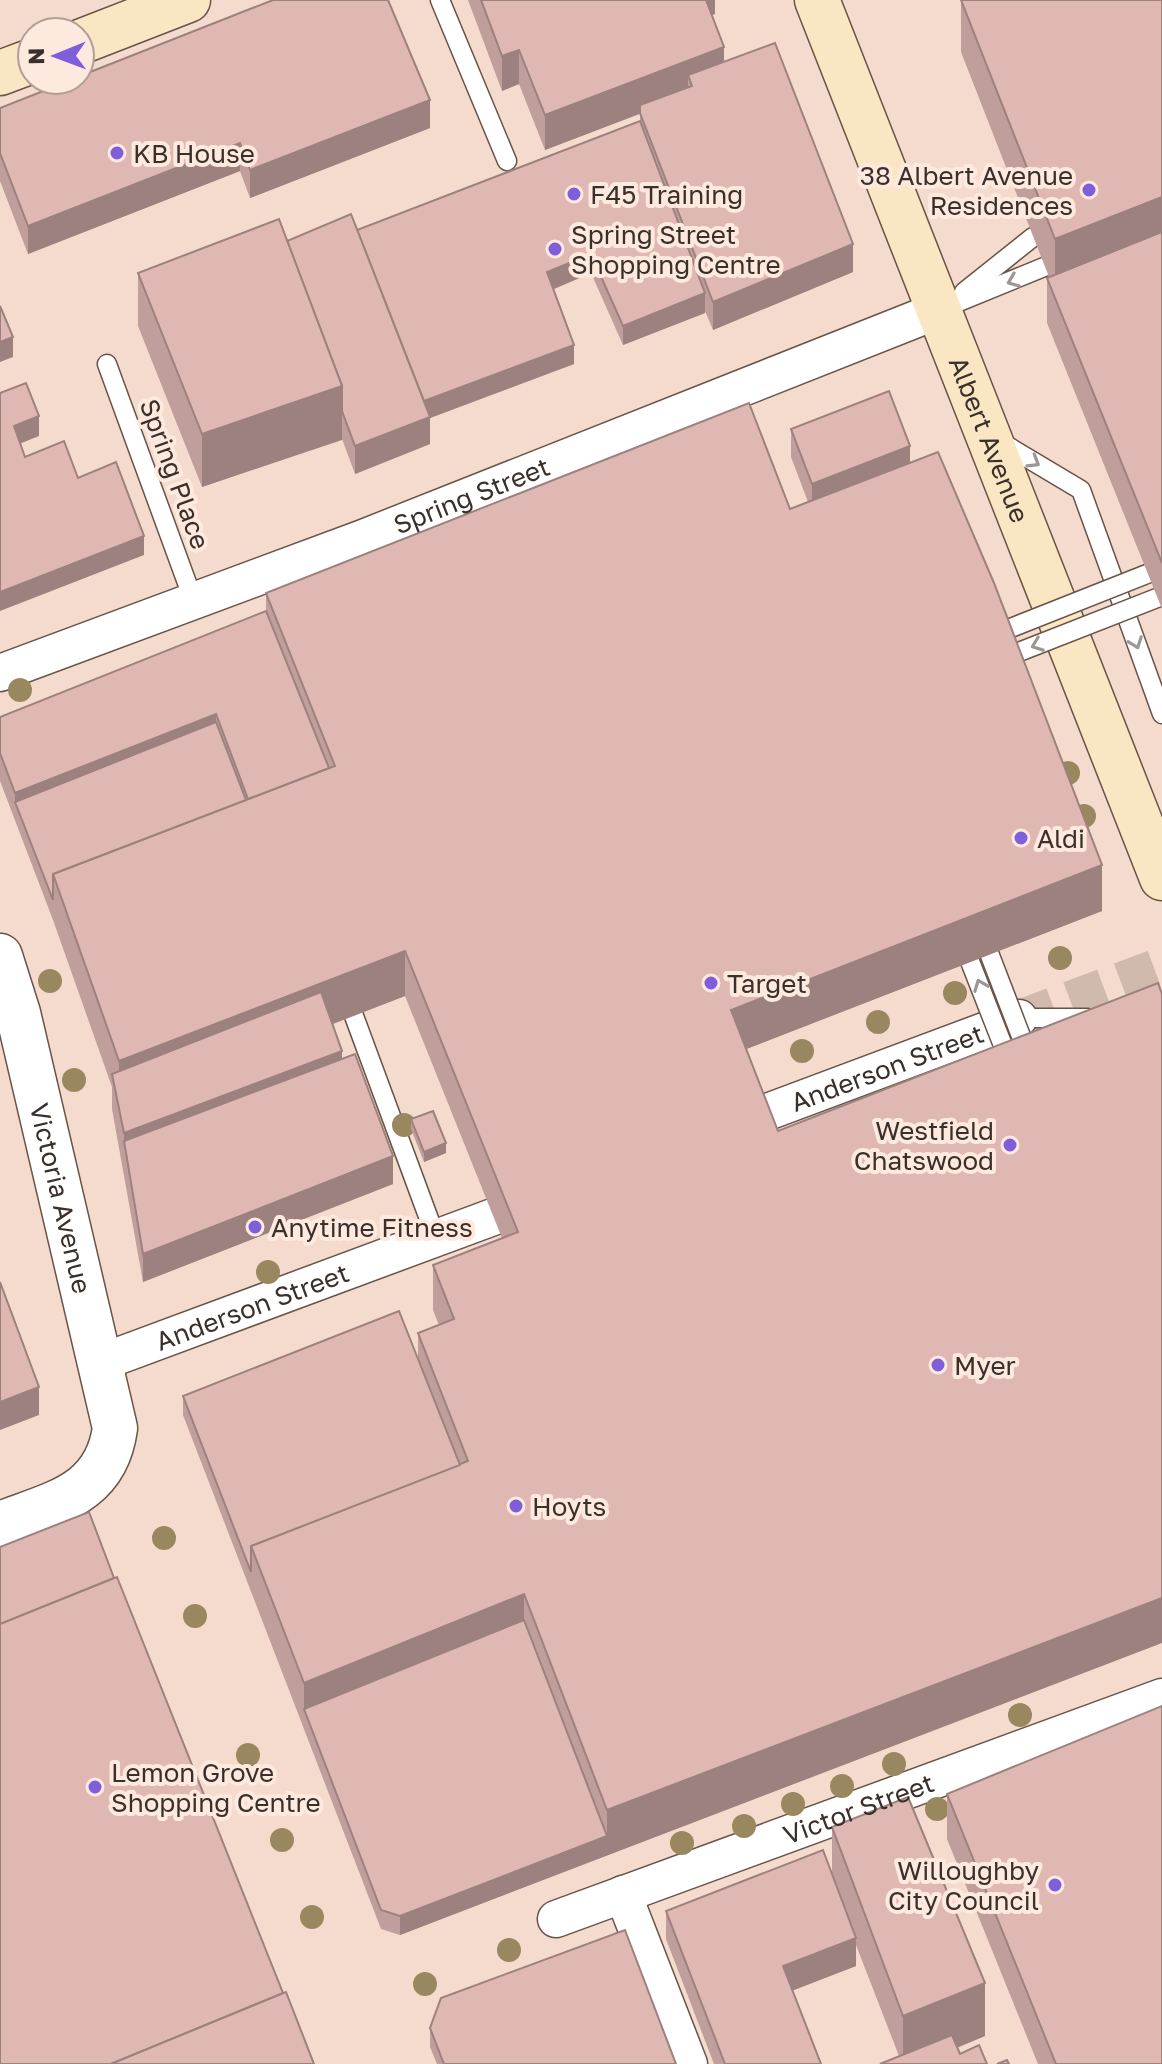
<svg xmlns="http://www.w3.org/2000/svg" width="1162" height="2064" font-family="'Golos Text',sans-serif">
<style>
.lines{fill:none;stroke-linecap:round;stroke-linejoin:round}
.minor-tunnel{stroke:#d0b9ad;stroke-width:36;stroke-dasharray:36 18;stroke-linecap:butt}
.service-casing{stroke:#685347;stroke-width:21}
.minor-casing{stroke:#685347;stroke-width:39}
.tertiary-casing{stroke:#685347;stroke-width:47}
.secondary-casing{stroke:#685347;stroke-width:47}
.service{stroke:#fff;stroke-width:18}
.minor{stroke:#fff;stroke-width:36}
.tertiary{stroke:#fff;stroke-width:44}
.secondary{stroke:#fbe6c4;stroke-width:44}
.service-bridge-casing{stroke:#685347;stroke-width:21;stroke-linecap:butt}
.service-bridge{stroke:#fff;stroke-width:18}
.tree{fill:#99875f}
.wall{fill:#c09e9b}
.shaded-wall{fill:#9c817e}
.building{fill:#dfb8b4;stroke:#9c817e;stroke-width:2}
.oneway{stroke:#9c9895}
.poi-dot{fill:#7e5fd9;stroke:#fee9de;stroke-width:3}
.labels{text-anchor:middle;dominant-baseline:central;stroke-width:8;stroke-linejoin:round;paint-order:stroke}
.poi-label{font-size:26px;fill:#3a302b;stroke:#fee9de;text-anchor:start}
.street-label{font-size:26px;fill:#3a302b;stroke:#fee9de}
</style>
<rect width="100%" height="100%" fill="#f5dbcd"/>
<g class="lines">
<polyline class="minor-tunnel" points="1019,1018 1162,965"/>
<defs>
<g id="service">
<polyline points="440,0 507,161"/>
<polyline points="964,292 1033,237"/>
<polyline points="939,310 1066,258"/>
<polyline points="107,364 194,602"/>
<polyline points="999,441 1081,490 1162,714"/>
<polyline points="354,1016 436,1238"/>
<polyline points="1019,1018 1088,1018"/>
</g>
<g id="minor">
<path id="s1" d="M 0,673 L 363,538 L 939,310"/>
<path id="s2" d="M 754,1117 L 1019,1018"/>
<path id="s3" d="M 102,1362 L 493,1217"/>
<polyline points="623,1894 689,2064"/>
<path id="s4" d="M 556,1919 L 1162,1697"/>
</g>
<g id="tertiary">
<path id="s5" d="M 0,956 L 18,1013 L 115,1428 C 106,1495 54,1503 0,1524"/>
</g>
<g id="secondary">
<path id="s6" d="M 817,0 L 1162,878"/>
<polyline points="80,42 188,0"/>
<polyline points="0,73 32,61"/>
</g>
</defs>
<use href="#service" class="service-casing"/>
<use href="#minor" class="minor-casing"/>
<use href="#tertiary" class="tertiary-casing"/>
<use href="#secondary" class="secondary-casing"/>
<use href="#service" class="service"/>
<use href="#minor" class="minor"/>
<use href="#tertiary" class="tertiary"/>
<use href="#secondary" class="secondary"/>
<defs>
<g id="service-bridge">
<polyline points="993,635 1162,568"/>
<polyline points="1001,659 1162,596"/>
<polyline points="981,932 1029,1057"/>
<polyline points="962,941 1011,1066"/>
</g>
</defs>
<use href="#service-bridge" class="service-bridge-casing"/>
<use href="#service-bridge" class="service-bridge"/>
</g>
<g class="tree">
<circle cx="20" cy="690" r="12"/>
<circle cx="1068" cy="773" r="12"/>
<circle cx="1084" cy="816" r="12"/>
<circle cx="1060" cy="958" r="12"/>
<circle cx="50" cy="981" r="12"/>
<circle cx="955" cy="993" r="12"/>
<circle cx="878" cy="1022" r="12"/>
<circle cx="802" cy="1051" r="12"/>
<circle cx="74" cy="1080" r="12"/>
<circle cx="404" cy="1125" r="12"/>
<circle cx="268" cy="1272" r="12"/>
<circle cx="164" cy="1538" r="12"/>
<circle cx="195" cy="1616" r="12"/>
<circle cx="1020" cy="1715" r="12"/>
<circle cx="248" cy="1755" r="12"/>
<circle cx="894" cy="1764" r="12"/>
<circle cx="842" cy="1786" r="12"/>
<circle cx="793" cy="1804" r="12"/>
<circle cx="937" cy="1809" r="12"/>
<circle cx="744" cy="1826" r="12"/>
<circle cx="282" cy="1840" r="12"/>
<circle cx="682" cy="1843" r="12"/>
<circle cx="312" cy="1917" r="12"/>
<circle cx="509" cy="1950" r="12"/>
<circle cx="425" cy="1984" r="12"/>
</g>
<g class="wall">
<polygon points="468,0 715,0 715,14 712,15 724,62 853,272 713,330 705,311 705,313 623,345 591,273 553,289 574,364 430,418 430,444 355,474 342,439 202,487 138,326 138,273 287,241 357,230 640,121 640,114 545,150 519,84 502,91"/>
<polygon points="961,0 1162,0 1162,609 1047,323 1047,278 1049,277 961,52"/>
<polygon points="0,108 430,128 250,198 240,171 28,254 0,181"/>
<polygon points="791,429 910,463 1102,911 746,1049 607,1855 400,1935 381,1929 183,1415 183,1396 418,1359 418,1333 439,1325 433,1310 433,1265 502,1238 405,996 333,1024 342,1058 393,1184 143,1282 112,1109 112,1087 53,920 0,781 0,717 266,611 266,593 790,509 808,502 791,457"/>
<polygon points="411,1119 446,1153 424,1162 411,1129"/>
<polygon points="947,1794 1162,2064 1038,2064 947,1839"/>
<polygon points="832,1827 985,2036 957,2048 960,2054 987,2064 899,2056 856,1945 856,1966 792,1991 821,2064 714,2064 666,1939 666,1911 832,1874"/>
<polygon points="430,2028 676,2064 437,2064 430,2047"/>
</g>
<g class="shaded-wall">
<polygon points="700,0 715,0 715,14 700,19"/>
<polygon points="724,47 724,81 688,75 688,95 545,150 545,115"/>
<polygon points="519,50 519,84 502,91 502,56"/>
<polygon points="430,100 430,128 250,198 250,170"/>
<polygon points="240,143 240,171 28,254 28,226"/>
<polygon points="1162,197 1162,250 1055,293 1055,239"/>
<polygon points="853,244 853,272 713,330 713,302"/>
<polygon points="591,254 591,273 547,292 547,272"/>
<polygon points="705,293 705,313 623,345 623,326"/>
<polygon points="13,337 13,357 0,362 0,342"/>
<polygon points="574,345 574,364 430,418 430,444 355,474 355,446 421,402"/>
<polygon points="342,386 342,440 202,487 202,434"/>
<polygon points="39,416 39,436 14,446 14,426"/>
<polygon points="910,446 910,474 812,511 812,484"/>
<polygon points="144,536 144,555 0,611 0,592"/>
<polygon points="216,714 216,742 15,802 15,793"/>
<polygon points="1102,865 1102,911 731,1055 731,1010"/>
<polygon points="405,951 405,996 119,1106 119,1061"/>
<polygon points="342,1051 342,1086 124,1141 124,1133"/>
<polygon points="446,1143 446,1153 424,1162 424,1152"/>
<polygon points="393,1156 393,1184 143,1282 143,1254"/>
<polygon points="39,1387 39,1415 0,1430 0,1402"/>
<polygon points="524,1594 524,1639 304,1709 304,1683"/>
<polygon points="1162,1598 1162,1643 400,1935 400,1916 607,1836 607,1810"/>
<polygon points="856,1938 856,1966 783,1994 783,1966"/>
<polygon points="985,1983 985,2036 916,2064 903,2064 903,2016"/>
</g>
<g class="building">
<polygon points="273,0 388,0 430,100 250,170 240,143 28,226 0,153 0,108 71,80 80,80 80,76"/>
<polygon points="481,0 706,0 724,47 545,115 519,50 502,56"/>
<polygon points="961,0 1162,0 1162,197 1055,239"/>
<polygon points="775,43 853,244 713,302 640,113 640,105 692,86 688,75"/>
<polygon points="640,121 705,293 623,326 591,254 547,272 574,345 424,401 357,230"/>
<polygon points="351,214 430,417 355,446 342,411 342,386 287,241"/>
<polygon points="279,219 342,386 202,434 138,273"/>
<polygon points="1162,232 1162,563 1047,278"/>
<polygon points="0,306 13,337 0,342"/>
<polygon points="26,383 39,416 14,426 25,457 64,441 78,478 116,462 144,536 0,592 0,393"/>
<polygon points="889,391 910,446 812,484 791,429"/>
<polygon points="749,403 790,509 938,452 994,583 1102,865 731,1010 778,1131 1158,983 1162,994 1162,1598 607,1810 524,1594 304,1683 251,1546 468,1461 418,1333 454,1319 433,1265 518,1232 405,951 119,1061 53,874 335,766 266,593"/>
<polygon points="266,611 329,768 248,799 216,714 15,793 0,753 0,717"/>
<polygon points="216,722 246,800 53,874 53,900 15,802"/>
<polygon points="321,992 342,1051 124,1133 112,1074"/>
<polygon points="355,1054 393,1156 143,1254 124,1141"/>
<polygon points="433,1111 446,1143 424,1152 411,1119"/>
<polygon points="0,1282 39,1387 0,1402"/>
<polygon points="399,1311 460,1465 251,1546 251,1572 183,1396"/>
<polygon points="89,1512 114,1578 0,1624 0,1547"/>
<polygon points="117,1577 283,1993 111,2064 0,2064 0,1624"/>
<polygon points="524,1620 607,1836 400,1916 381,1910 304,1709"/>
<polygon points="1162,1706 1162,2064 1056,2064 947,1794"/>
<polygon points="908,1797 985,1983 903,2016 832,1827"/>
<polygon points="823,1850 856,1938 783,1966 821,2064 725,2064 666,1911"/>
<polygon points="625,1930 676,2064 444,2064 430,2028 441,1998"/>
<polygon points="286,1992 314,2064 111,2064"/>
<polygon points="952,2035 960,2054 979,2045 987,2064 880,2064"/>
<polygon points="1007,2060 1009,2064 997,2064"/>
</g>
<defs><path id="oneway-chevron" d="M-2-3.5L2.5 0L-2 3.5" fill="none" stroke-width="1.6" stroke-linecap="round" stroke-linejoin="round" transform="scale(2)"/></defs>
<g class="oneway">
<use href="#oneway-chevron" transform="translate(1013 281) rotate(158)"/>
<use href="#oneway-chevron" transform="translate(1034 462) rotate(31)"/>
<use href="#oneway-chevron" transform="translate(1136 643) rotate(70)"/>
<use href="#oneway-chevron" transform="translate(1037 645) rotate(159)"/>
<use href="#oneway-chevron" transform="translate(980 985) rotate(-111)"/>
</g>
<g class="poi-dot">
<circle cx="117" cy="153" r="8"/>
<circle cx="1089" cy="190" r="8"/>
<circle cx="574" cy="194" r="8"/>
<circle cx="555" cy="249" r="8"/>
<circle cx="1021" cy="838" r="8"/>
<circle cx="711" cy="983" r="8"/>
<circle cx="1010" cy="1145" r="8"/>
<circle cx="255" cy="1227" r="8"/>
<circle cx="938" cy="1365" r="8"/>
<circle cx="516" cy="1506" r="8"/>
<circle cx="95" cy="1787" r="8"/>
<circle cx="1055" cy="1885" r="8"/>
</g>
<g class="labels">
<g class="poi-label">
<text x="133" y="153">KB House</text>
<text x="1073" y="175" text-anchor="end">38 Albert Avenue<tspan x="1073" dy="30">Residences</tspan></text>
<text x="590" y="194">F45 Training</text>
<text x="571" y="234">Spring Street<tspan x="571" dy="30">Shopping Centre</tspan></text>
<text x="1037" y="838">Aldi</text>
<text x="727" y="983">Target</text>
<text x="994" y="1130" text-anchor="end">Westfield<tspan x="994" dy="30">Chatswood</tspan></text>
<text x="271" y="1227">Anytime Fitness</text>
<text x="954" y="1365">Myer</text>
<text x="532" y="1506">Hoyts</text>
<text x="111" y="1772">Lemon Grove<tspan x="111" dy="30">Shopping Centre</tspan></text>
<text x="1039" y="1870" text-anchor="end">Willoughby<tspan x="1039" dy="30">City Council</tspan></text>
</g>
<g class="street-label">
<text stroke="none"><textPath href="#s6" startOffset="472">Albert Avenue</textPath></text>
<text transform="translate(175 474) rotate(70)">Spring Place</text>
<text stroke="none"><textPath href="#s1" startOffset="504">Spring Street</textPath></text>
<text stroke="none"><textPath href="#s2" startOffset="142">Anderson Street</textPath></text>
<text stroke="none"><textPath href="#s5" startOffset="250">Victoria Avenue</textPath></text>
<text stroke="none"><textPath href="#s3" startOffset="160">Anderson Street</textPath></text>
<text stroke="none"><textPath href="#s4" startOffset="322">Victor Street</textPath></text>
</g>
</g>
<g transform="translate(56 56) rotate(269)"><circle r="38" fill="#fee9de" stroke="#b09f96" stroke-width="2"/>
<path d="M0-6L14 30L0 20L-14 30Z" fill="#7e5fd9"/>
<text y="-12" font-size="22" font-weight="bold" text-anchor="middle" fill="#3a302b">N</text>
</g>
</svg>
